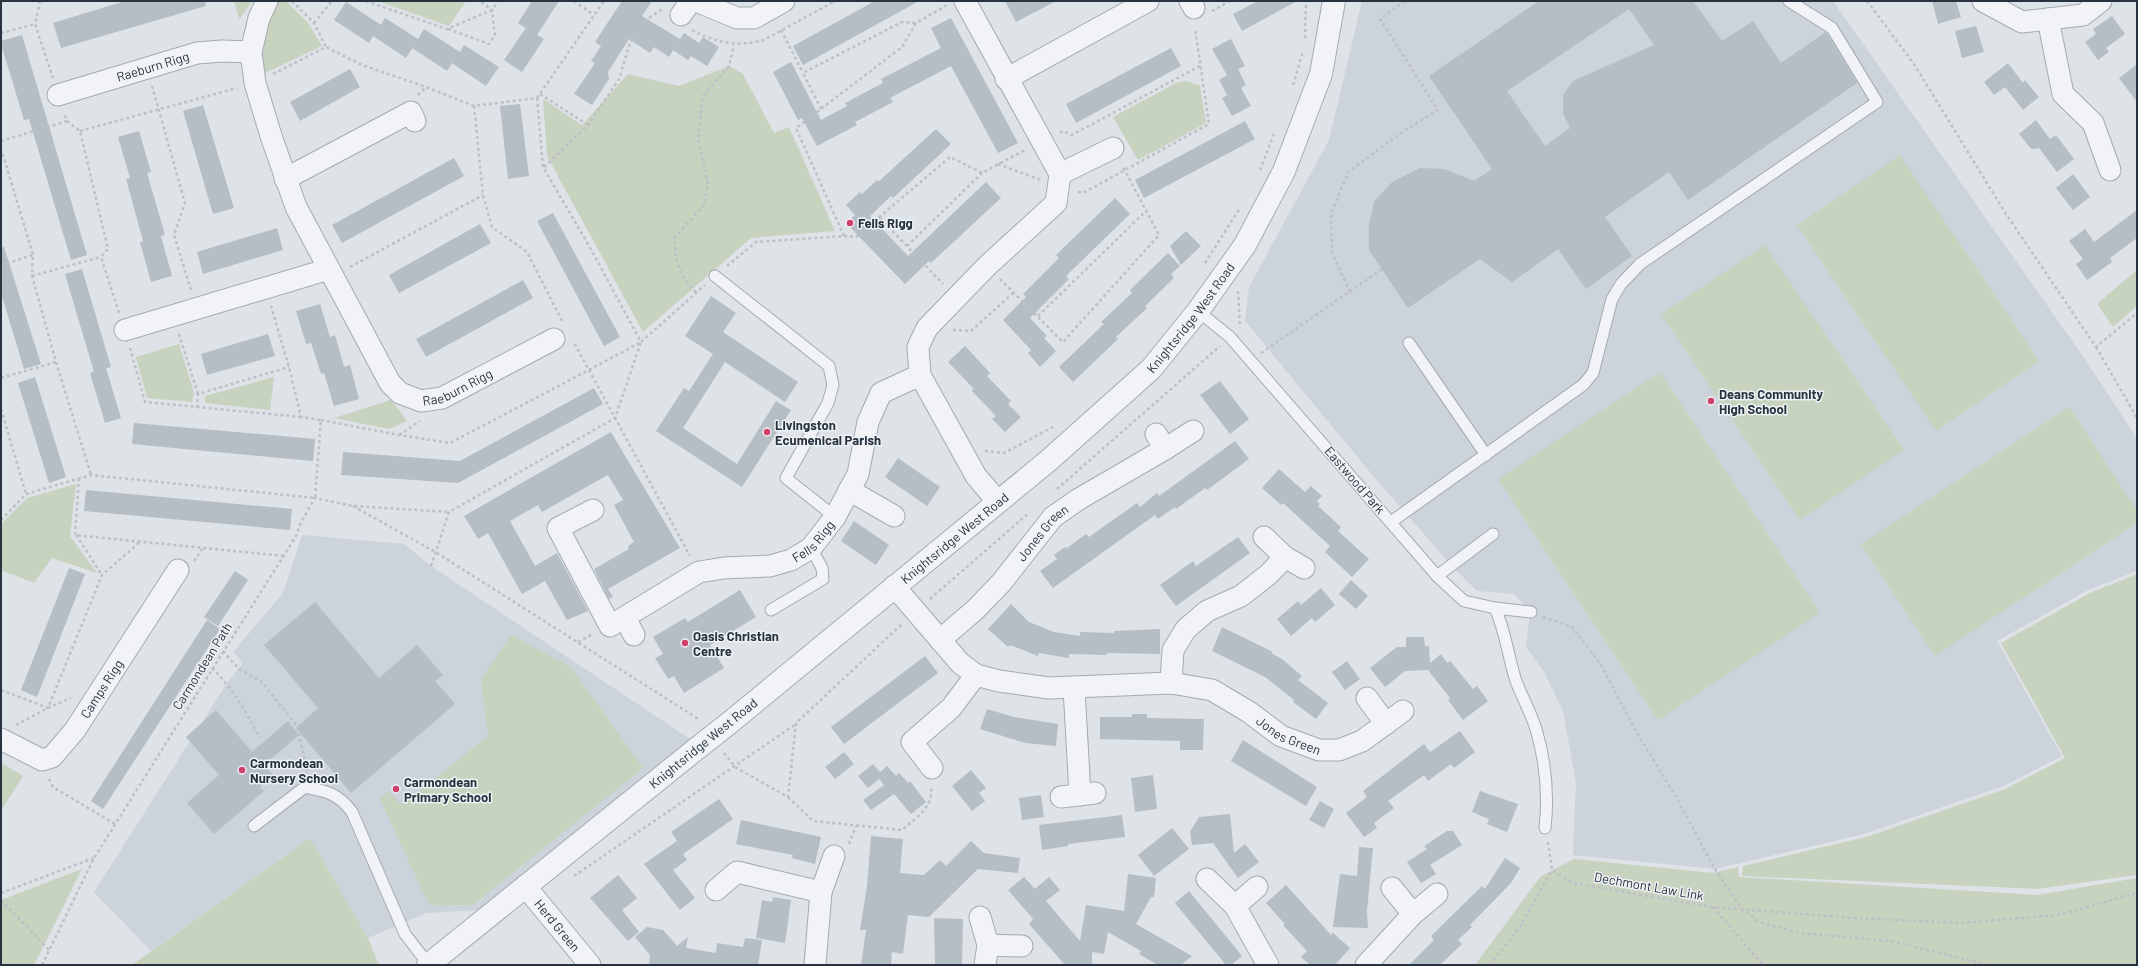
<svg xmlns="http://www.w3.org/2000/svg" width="2138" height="966" font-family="Barlow,sans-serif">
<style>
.built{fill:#ccd3da}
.green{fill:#c7d2bf}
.building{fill:#b5bdc5;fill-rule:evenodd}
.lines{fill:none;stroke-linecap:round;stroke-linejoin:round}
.service-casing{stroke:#a3abb2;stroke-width:13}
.minor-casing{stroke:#a3abb2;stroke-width:23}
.tertiary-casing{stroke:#a3abb2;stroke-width:24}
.path{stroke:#bcc1c6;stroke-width:2.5;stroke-dasharray:3 3;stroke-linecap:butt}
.service{stroke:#f1f3f6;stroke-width:11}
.minor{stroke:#f1f3f6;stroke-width:21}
.tertiary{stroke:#f1f3f6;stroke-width:22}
.tertiary-bridge-casing{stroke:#a3abb2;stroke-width:24;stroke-linecap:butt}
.tertiary-bridge{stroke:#f1f3f6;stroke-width:22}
.poi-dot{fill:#cf416b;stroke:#eef2f5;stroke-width:1.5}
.labels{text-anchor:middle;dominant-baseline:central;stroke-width:3;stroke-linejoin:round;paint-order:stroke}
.street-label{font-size:13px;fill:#27333f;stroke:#eef2f5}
.poi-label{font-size:13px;font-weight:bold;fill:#27333f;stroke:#eef2f5;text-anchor:start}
</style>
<rect width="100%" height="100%" fill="#dee3e8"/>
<g class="built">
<polygon points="1362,1 1833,1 2087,362 2137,439 2137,571 2088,590 1997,641 2062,756 2004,786 1864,834 1715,869 1573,855 1576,783 1563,711 1544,672 1526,647 1530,612 1514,594 1477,591 1451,565 1375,478 1245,321 1249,287 1329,140"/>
<polygon points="302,535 404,544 431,566 693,741 482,910 426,913 368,938 310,838 151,951 94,892 227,683 243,663 233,652 283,593"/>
</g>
<g class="green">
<polygon points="234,1 252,1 239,20"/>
<path d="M 276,1 L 286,1 L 309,24 L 322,46 L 263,74 C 261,46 264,26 276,1 Z"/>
<polygon points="377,1 466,1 449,26"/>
<polygon points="729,66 743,74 774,133 789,127 835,231 751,238 643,332 547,156 543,99 582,125 628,74 679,86"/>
<polygon points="1187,81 1200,86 1206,123 1138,160 1113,117 1176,83"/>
<polygon points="1900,155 2039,361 1936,431 1797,225"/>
<polygon points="1765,245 1904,450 1800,520 1661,314"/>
<polygon points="2137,270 2137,306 2113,327 2097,304"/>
<polygon points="179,344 194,393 192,402 147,398 136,357"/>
<polygon points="1660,372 1820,613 1658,720 1498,479"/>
<polygon points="274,377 270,410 205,403 205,396"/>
<polygon points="391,400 407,421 389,429 334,418"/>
<polygon points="2069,407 2137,510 2137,523 1935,656 1861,544"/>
<polygon points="76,484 70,536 97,573 52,558 34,583 1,570 1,524 27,498"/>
<polygon points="2137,574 2137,875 2037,889 1742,876 1743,866 1866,837 2005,789 2065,758 2001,643 2090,593"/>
<polygon points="511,635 571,667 643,768 473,905 429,905 380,799 388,791 401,805 488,736 481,679"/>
<polygon points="3,764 23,776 1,811 1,766"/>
<polygon points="310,838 368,938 379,965 132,965"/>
<polygon points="1574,859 1713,873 1738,867 1739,877 2037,895 2137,878 2137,965 1475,965 1540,877"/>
<polygon points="82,869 34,965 1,965 1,900"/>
</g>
<g class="building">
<polygon points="125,1 205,1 206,6 61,48 53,23"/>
<polygon points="532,1 559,1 537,35 544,39 522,72 504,60 526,28 533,33 518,23"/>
<polygon points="622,1 652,1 642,16 680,39 669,57 654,47 650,53 629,39 608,72 609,79 592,105 574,94 595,63 591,61 601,46 595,42"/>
<polygon points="875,1 919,1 803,65 793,46"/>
<polygon points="1005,1 1056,1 1016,22"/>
<polygon points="1258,1 1297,1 1242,31 1233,14"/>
<path d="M 1539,1 L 1693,1 L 1722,41 L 1753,21 L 1781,63 L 1826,32 L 1857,83 L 1688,200 L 1669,172 L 1605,217 L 1632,256 L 1586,289 L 1558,249 L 1512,282 L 1480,259 L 1408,308 L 1369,250 L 1369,225 L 1374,202 L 1392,182 L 1420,168 L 1444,169 L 1474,181 L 1492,169 L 1429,76 ZM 1629,9 L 1654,45 L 1573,81 L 1563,95 L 1563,113 L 1570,128 L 1545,146 L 1507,91 Z"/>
<polygon points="1932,1 1956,1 1961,17 1938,24"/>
<polygon points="346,2 381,25 385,18 418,39 424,29 460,52 464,45 499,67 486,86 452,63 447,71 412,48 418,39 406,58 373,36 369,43 334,20"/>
<polygon points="2112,16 2125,34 2106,48 2109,52 2098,60 2085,42 2096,34 2093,29"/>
<polygon points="951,18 1018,143 998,153 951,66 890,98 893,102 855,122 857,125 817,146 802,118 798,120 773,72 791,62 821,120 847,106 845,103 883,83 881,79 941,48 931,28"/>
<polygon points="1976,26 1984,52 1962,58 1955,31"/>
<polygon points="684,33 699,43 703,37 719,47 707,66 691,56 688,60 673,50"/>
<polygon points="22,35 87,255 71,260 29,119 24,120 1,44 1,41"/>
<polygon points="1231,39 1245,66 1238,69 1246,85 1241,88 1251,106 1232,116 1222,98 1227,95 1219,80 1227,75 1212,49"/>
<polygon points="1171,48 1181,66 1076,123 1066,104"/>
<polygon points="2008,63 2023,83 2025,80 2039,97 2023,110 2005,87 1994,95 1984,82"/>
<polygon points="2137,64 2137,102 2119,78"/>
<polygon points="350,69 360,87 300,121 290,102"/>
<polygon points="520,104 529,176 508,179 500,106"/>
<polygon points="203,105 234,208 213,214 183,111"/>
<polygon points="2036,120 2050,139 2056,135 2074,159 2057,172 2039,148 2031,149 2019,134"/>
<polygon points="1245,121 1255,139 1144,198 1135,180"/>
<polygon points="936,129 951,144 893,198 891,196 870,216 908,256 986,182 1001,198 931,263 929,261 905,284 846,223 855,215 846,205 860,192 862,194 877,180 878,182"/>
<polygon points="139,131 151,172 147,173 165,235 161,236 172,276 151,282 140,242 143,241 126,179 130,178 118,137"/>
<polygon points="454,158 464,176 342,243 332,225"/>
<polygon points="2073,174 2090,197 2073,210 2056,188"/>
<polygon points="1115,198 1130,214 1066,276 1069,279 1030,318 1047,336 1044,338 1056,351 1040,367 1028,353 1031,350 1003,320 1026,297 1023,294 1059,258 1056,255"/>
<polygon points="2137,210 2137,238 2110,258 2112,262 2087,280 2076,264 2083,259 2069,241 2085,229 2094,242"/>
<polygon points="553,213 620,337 604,346 537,221"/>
<polygon points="480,224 491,243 399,293 389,275"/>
<polygon points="277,228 283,250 203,274 197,252"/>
<polygon points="1186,231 1201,246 1181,265 1170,246"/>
<polygon points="1,247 4,247 41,364 24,369 1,293"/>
<polygon points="1168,253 1180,266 1171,274 1174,278 1145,306 1147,308 1116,337 1118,339 1073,382 1059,367 1104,324 1101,322 1132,293 1130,290"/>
<polygon points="82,269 111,367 94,372 65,274"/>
<polygon points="523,280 533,298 426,357 416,339"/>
<polygon points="711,296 736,313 723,332 798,382 785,402 725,362 683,428 737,464 776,401 791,410 742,487 656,431 684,388 689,391 713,354 685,336"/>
<polygon points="320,304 330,337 335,335 344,367 350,365 359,399 334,406 324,373 321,374 311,343 306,344 296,311"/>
<polygon points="268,334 275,356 207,375 201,354"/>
<polygon points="965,346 990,373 987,376 1011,401 1008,404 1021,417 1005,432 992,419 996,416 971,390 974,389 948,362"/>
<polygon points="106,368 121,418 105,423 90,373"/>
<polygon points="35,377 66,477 49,483 18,383"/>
<polygon points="1220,381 1249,419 1230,434 1200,395"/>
<polygon points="594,388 603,404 458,483 341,475 343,452 460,461"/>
<polygon points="134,423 315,439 313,461 132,444"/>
<polygon points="611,432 680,548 608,589 613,597 609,599 594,569 629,549 628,546 634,542 614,505 623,500 608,475 542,512 538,505 510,521 535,566 557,553 588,611 567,620 545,581 522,594 488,533 478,539 464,516"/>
<polygon points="1235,441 1249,459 1207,490 1205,488 1176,509 1175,507 1158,519 1155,515 1053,588 1040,571 1057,559 1054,555 1065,547 1067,548 1086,534 1089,537 1137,503 1140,507 1157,493 1159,496"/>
<polygon points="898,458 940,487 927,506 885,477"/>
<polygon points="1279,469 1305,492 1311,486 1322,496 1317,501 1320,504 1318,506 1341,527 1338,531 1369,559 1352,577 1325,552 1330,546 1283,503 1281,505 1262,488"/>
<polygon points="86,490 292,509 290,530 84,511"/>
<polygon points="854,521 889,545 876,565 841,541"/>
<polygon points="1238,537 1250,553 1176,606 1160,585 1193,561 1196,566"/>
<polygon points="69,568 85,574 37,697 21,690"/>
<polygon points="235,571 248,580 218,626 204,617"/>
<polygon points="1351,580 1368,596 1356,609 1339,594"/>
<polygon points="1321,588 1335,605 1315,622 1312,618 1291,636 1277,619 1298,601 1301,605"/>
<polygon points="740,590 756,617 710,645 724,668 684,693 674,676 668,679 655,658 663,654 653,637 685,618 688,622"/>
<polygon points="315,602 379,678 417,645 443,675 435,681 455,704 351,793 296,728 318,708 264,645"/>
<polygon points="1011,604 1029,622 1054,632 1080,636 1080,632 1114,633 1114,631 1160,629 1160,654 1107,653 1107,655 1069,654 1069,658 1039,653 1038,656 1010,645 1008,647 988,629"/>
<polygon points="207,620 220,629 103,809 91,801"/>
<polygon points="1222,627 1273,652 1271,653 1282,659 1302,676 1298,680 1328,703 1316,719 1293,702 1294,700 1265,677 1212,651"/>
<polygon points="1406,637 1424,637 1425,646 1429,646 1430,663 1441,654 1447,663 1450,661 1473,689 1477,686 1488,701 1463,720 1448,700 1450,698 1428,670 1405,671 1385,687 1370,668 1397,647 1406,647"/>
<polygon points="925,656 938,673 844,744 831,727"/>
<polygon points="1347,661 1360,679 1345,690 1332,672"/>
<polygon points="987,709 1014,717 1058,724 1056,746 1025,743 980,729"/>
<polygon points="216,710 252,752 288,721 299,735 264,765 273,775 260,787 264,791 214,834 187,803 219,775 186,737"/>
<polygon points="1132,714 1147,714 1147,718 1204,719 1203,750 1180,750 1180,741 1100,739 1100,717 1132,717"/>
<polygon points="1460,731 1475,752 1454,768 1451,764 1428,781 1424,775 1388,801 1394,808 1374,823 1377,828 1364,837 1346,813 1367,797 1363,791 1424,744 1430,752"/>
<polygon points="1243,740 1317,787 1306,806 1231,761"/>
<polygon points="844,752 854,764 835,779 825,767"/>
<polygon points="873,764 880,772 887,766 896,776 899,773 908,783 910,781 926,802 911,814 894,794 871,810 863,800 884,785 879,779 868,788 858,776"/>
<polygon points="971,770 986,788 979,793 985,801 972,811 952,786"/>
<polygon points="1153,775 1157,809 1135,812 1131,778"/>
<polygon points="1480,791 1518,804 1507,832 1487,824 1489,819 1472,812"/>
<polygon points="1041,795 1044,817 1022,820 1019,798"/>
<polygon points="719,799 733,819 683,854 687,860 673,870 695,898 680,910 644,864 677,841 671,832"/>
<polygon points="1320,801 1334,809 1324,828 1309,820"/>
<polygon points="1230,814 1234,853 1245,844 1259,862 1238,878 1213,843 1192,845 1190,832 1199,817"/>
<polygon points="1122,815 1125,837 1068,844 1068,846 1042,850 1039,825"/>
<polygon points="741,820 821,837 815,864 792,858 793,855 736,844"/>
<polygon points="1172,828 1189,849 1154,876 1138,855"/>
<polygon points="1447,831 1453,831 1462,845 1430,865 1436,874 1421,883 1407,862 1427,849 1424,846"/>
<polygon points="871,836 903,839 900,873 924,875 940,860 946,866 971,841 984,853 1020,858 1018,873 978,869 929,917 908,915 903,954 892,952 891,965 861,965 866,930 860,930 867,886"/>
<polygon points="1359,847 1373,848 1367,911 1368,928 1333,927 1340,874 1357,876"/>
<polygon points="1505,858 1520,868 1511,883 1470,925 1472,927 1458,940 1462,944 1440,965 1409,965 1434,940 1431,936 1482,886 1485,889"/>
<polygon points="1128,874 1156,878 1154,897 1151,897 1136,924 1192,956 1181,965 1158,965 1139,954 1141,951 1108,932 1104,954 1092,952 1092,965 1065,965 1029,924 1033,919 1008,890 1024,877 1035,889 1049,877 1060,890 1046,901 1080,941 1086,905 1124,911"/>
<polygon points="618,875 637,898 622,910 639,932 628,941 590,898"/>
<polygon points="1286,885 1332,936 1332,932 1350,948 1335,965 1310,965 1301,957 1307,951 1283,925 1285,924 1266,903"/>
<polygon points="1189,891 1242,956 1231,965 1226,965 1175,903"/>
<polygon points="773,897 791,900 785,943 756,938 762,900 772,902"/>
<polygon points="934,918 963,919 962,965 935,965"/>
<polygon points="647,927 663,930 677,946 688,937 686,948 716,953 717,943 743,947 745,938 762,940 758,965 649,965 650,955 635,937"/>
</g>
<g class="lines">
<defs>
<g id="service">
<polyline points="715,276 829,366 833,385 828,403 786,478 835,517"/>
<polyline points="1198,311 1230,337 1437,576 1464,601 1495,608 1531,612"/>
<polyline points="1409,343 1486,455"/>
<polyline points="1391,522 1583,385 1593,373 1612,299 1621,284 1640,264 1877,102 1832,28 1789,1"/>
<polyline points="1437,576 1493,534"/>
<path d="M 1495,608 C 1506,632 1508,657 1516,681 C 1522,697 1531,713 1536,729 C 1546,763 1549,793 1545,828"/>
<polyline points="771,610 823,579 822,568 811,548"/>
<path d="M 254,826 L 305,787 C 326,791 339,794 352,812 L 405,934 L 429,965"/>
</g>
<g id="minor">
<path id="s1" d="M 267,1 L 259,18 L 251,52 L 255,83 L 271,136 L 296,207 L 390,383 L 400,393 L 421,401 L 442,398 L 554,339"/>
<polyline points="696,1 737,18 754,18 784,1"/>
<polyline points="965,1 1060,174 1056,203 987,266 927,328 918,347 920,375 976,476 998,502"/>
<polyline points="1190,1 1194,8"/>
<polyline points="1983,1 2022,22 2083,15 2101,1"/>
<polyline points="681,15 691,1"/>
<polyline points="2048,19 2063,94 2093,123 2110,170"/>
<polyline points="1006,79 1148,1"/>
<path id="s2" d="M 58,95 L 197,53 L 222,51 L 251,52"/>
<polyline points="1060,174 1113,148"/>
<polyline points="285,179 411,112 415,121"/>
<polyline points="125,330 329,269"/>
<polyline points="1156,434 1165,449"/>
<polyline points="849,490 894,516"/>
<path id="s3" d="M 593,510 L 558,528 L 610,626 L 699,572 L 724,568 L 770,566 L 791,560 L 811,548 L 835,517 L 858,474 L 868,422 L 881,393 L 920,375"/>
<polyline points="1264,537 1285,557 1304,568"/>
<path id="s4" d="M 894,586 L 960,663 L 976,675 L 999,681 L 1049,688 L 1171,683 L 1212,690 L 1249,712 L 1281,736 L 1319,750 L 1339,750 L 1362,741 L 1403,711"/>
<polyline points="625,618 634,635"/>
<path id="s5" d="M 940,640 L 976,609 L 1001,583 L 1053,517 L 1079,499 L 1165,449 L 1193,431"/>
<polyline points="1171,683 1173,650 1186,629 1207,611 1241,596 1269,574 1285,557"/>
<polyline points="1074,688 1080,795"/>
<polyline points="1367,698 1386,724"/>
<path id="s6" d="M 1,739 L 42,760 L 52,757 L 75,730 L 178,570"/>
<polyline points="932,768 912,742 951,708 976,675"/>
<polyline points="1061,797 1095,793"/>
<polyline points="1207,879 1235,906 1268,965"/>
<path id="s7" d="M 525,886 L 590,965"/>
<polyline points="1392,888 1413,914"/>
<polyline points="716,890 737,872 821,892"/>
<polyline points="1235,906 1257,887"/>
<polyline points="980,917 988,945 985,965"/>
<polyline points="988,945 1022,946"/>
<polyline points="815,965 821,892 834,856"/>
<polyline points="1366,965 1413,914 1437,894"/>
</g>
<g id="tertiary">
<path id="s8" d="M 728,724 L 1048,461 L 1151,369 L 1198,311 L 1245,245 L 1284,171 L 1321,74 L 1334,1"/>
<polyline points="428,965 695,750"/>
</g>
</defs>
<use href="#service" class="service-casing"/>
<use href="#minor" class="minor-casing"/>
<use href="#tertiary" class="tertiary-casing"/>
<g class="path">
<polyline points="40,1 35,24 53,78"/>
<polyline points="292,1 314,23 326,47"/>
<polyline points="366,1 447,29 492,10 498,1"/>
<polyline points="574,1 594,15"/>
<polyline points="1867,1 1914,64 2004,211 2096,347 2137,313"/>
<polyline points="1212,11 1230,1"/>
<polyline points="314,23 332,1"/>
<polyline points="448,29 489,44 495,35 492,10 480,1"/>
<path d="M 692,30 C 716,43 738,47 764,40 L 835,1"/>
<polyline points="781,30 803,73"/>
<polyline points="1,33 35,24"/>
<polyline points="1305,38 1306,1"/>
<polyline points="273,74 326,47 362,65 426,87"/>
<polyline points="1293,85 1303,51"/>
<polyline points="152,86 185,203 174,235 191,290"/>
<polyline points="540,94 588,125"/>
<polyline points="418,95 426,87 474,106 537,98"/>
<polyline points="537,98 543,167 592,251 641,342 705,285"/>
<polyline points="537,98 604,1"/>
<polyline points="474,106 483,195 492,227 527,252 562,321"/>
<polyline points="821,109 803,73 902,22 916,23"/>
<polyline points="67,121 80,131 108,249 101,257 119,313"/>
<polyline points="80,131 237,88"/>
<polyline points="1060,133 1063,131 1072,135 1200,66"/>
<polyline points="1,141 67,121 64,113"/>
<polyline points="1,148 33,255 32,276 56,362 91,475"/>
<polyline points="998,164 1041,180"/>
<polyline points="544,167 588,125 619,79 630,43 644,21 661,10 663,11"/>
<polyline points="1260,170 1274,134"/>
<polyline points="1078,192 1083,193 1209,124 1195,28"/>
<polyline points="880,218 943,284"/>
<polyline points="844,236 856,237 950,157 982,173 1025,150"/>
<polyline points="907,246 982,173"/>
<polyline points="1205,263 1240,208"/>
<polyline points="1,265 33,255"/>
<polyline points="727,266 756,242 844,236 796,128 902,47 916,23 947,5"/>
<polyline points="350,267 483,195"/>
<polyline points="32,276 101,257"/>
<polyline points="1000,279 1063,342 1159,235 1122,165"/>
<polyline points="1238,291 1240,326"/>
<path d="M 696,292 C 678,275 676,262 674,238 L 704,205 L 708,183 L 698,139 L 703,96 L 729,66 L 734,45"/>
<polyline points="1350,292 1332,253 1331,213 1349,171 1404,131 1438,110 1380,19 1405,1"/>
<polyline points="1038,316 1146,211"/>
<polyline points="953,330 971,331 1013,293"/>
<polyline points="179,334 198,394"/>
<polyline points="2096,347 2137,418"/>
<polyline points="130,348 145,402 301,417"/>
<polyline points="1261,353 1382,269"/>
<polyline points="1,378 56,362"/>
<polyline points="197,408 198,394 289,367"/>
<polyline points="1,409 26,494"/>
<polyline points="321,420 399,435 450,443 589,370 690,556"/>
<polyline points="399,435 420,421"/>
<polyline points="985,451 1004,453 1053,427"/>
<polyline points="79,478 75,535 284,556"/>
<polyline points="1057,489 1220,346"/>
<polyline points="353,506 437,553 700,720"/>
<polyline points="1,520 26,494 91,475 315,498 321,420 301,417 289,367 271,306"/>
<polyline points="76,535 102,575"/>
<polyline points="194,561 203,548"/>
<polyline points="431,566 449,512 615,418 641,342 589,370 573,341"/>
<polyline points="930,599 1030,512"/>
<polyline points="1543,617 1572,627 1600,663 1634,728 1675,795 1715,869 1742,909 1759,922 1799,933 1891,941 1988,965"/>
<polyline points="578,642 593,634"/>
<polyline points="223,651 239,669 262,682 297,726 308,774"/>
<path d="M 212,668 C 233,689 246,712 260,738"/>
<polyline points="1,690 48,708 102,575 140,542"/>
<polyline points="16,725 48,708 71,698"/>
<polyline points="724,753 735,767 788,797 796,723 902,624"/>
<polyline points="49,779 53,787 115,824"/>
<path d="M 788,797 L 813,821 L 902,830 C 916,818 934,807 931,786"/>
<polyline points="1548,842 1552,870 1573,883 1712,907 1854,918 1961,923 2058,915 2137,893"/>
<polyline points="849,844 856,826"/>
<polyline points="574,876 796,724"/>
<polyline points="1,893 94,858"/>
<polyline points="1,900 49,950"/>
<polyline points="1713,907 1763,965"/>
<polyline points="42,965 94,858 296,536 301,522 315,498 353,506 449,512"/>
<polyline points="1490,965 1521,925 1552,870"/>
</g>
<use href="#service" class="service"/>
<use href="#minor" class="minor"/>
<use href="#tertiary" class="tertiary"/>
<defs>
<polyline id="tertiary-bridge" points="695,750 728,724"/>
</defs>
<use href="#tertiary-bridge" class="tertiary-bridge-casing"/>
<use href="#tertiary-bridge" class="tertiary-bridge"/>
</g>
<g class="poi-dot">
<circle cx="850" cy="223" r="4"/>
<circle cx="1711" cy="401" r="4"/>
<circle cx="767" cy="432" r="4"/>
<circle cx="685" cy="643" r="4"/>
<circle cx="242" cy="770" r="4"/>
<circle cx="396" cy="789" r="4"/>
</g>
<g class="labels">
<g class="street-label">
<text stroke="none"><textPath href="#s2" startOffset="99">Raeburn Rigg</textPath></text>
<text stroke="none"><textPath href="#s8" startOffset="617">Knightsridge West Road</textPath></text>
<text stroke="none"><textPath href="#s1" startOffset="491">Raeburn Rigg</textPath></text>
<text transform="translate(1355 480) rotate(49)">Eastwood Park</text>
<text stroke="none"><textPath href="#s5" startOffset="149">Jones Green</textPath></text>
<text stroke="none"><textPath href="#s8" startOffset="293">Knightsridge West Road</textPath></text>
<text stroke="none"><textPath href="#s3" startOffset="377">Fells Rigg</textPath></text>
<text transform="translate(202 666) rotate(-58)">Carmondean Path</text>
<text stroke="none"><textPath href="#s6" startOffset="141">Camps Rigg</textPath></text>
<text stroke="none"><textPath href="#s4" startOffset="449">Jones Green</textPath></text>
<text transform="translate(703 743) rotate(-39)">Knightsridge West Road</text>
<text transform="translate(1649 886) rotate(10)">Dechmont Law Link</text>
<text stroke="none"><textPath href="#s7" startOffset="51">Herd Green</textPath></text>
</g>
<g class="poi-label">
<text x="858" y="223">Fells Rigg</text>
<text x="1719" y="394">Deans Community<tspan x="1719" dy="15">High School</tspan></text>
<text x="775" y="425">Livingston<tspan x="775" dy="15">Ecumenical Parish</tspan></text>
<text x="693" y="636">Oasis Christian<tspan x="693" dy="15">Centre</tspan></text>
<text x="250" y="763">Carmondean<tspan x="250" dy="15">Nursery School</tspan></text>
<text x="404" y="782">Carmondean<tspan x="404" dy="15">Primary School</tspan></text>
</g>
</g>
<rect width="2138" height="966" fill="none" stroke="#27333f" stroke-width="4"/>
</svg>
